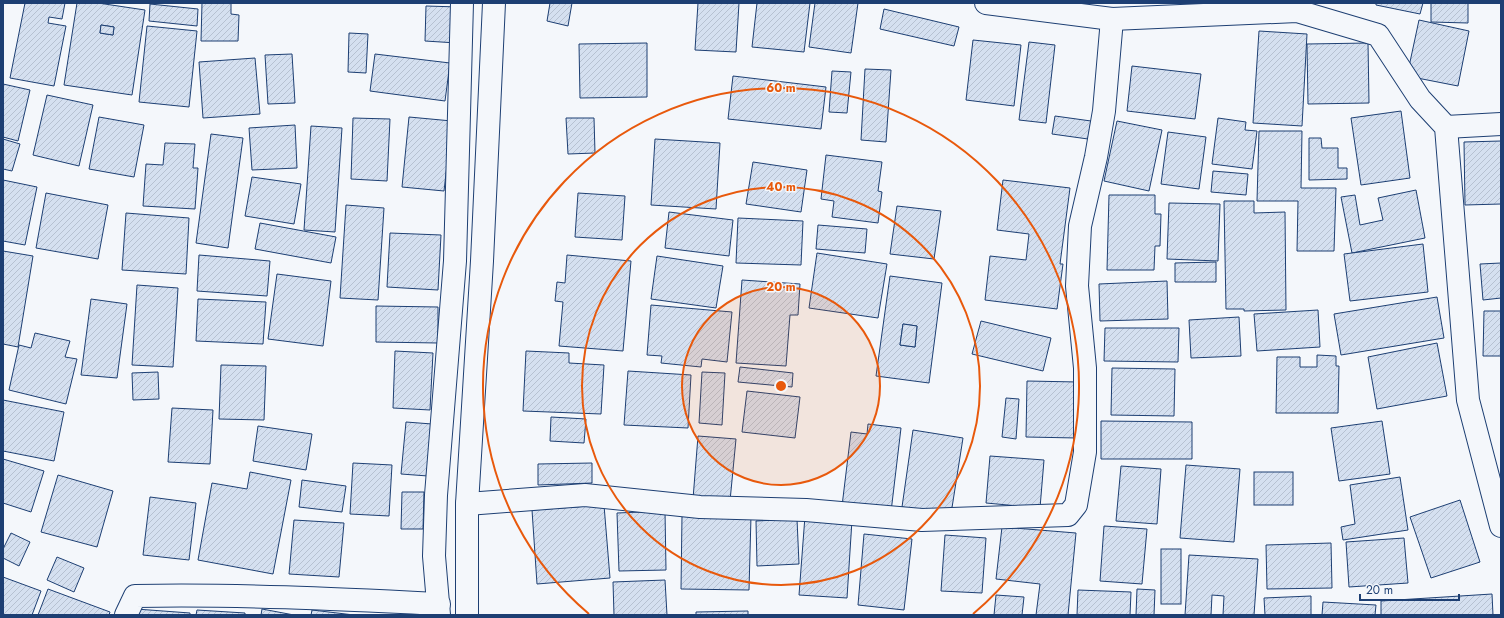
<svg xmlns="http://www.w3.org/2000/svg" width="1504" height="618" font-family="Jost,sans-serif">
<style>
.building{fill:url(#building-hatch);stroke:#1d3f73;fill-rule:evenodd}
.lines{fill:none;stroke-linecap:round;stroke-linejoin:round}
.minor-casing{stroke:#1d3f73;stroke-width:24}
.major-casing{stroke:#1d3f73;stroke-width:24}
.minor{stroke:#f4f7fb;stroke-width:22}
.major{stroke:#f4f7fb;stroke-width:22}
.ring{fill:none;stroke:#e8590c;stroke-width:2}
.centre{fill:#e8590c;stroke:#f4f7fb;stroke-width:2}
.ring-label{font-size:12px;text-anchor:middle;font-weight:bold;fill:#e8590c;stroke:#f4f7fb;stroke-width:3;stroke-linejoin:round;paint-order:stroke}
</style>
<defs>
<pattern id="building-hatch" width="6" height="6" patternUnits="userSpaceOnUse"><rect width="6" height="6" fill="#d5e0f0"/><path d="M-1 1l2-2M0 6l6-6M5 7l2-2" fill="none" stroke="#b6c1d1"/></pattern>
</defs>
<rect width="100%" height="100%" fill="#f4f7fb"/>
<g class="building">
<polygon points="25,3 65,3 62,19 49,17 48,23 66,26 54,86 10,78"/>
<path d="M 77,3 L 98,3 L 145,10 L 132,95 L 64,85 ZM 101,25 L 114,27 L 113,35 L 100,33 Z"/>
<polygon points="202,3 231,3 231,14 239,15 238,41 201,41"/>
<polygon points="550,3 572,3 568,26 547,21"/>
<polygon points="698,3 739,3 736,52 695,50"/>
<polygon points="757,3 810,3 804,52 752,47"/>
<polygon points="815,3 858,3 851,53 809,47"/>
<polygon points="1376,3 1423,3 1420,14 1376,5"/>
<polygon points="1431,3 1468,3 1468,23 1431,22"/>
<polygon points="150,4 198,9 197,26 149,21"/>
<polygon points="426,6 459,7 457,43 425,41"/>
<polygon points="884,9 959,27 954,46 880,29"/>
<polygon points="1419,20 1469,31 1458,86 1407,76"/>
<polygon points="101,25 114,27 113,35 100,33"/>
<polygon points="147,26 197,31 189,107 139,102"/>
<polygon points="1259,31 1307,34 1302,126 1253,123"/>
<polygon points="349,33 368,34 366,73 348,72"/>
<polygon points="973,40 1021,45 1014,106 966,100"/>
<polygon points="1029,42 1055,45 1046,123 1019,120"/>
<polygon points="647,43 647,97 580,98 579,44"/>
<polygon points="1368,43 1369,103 1308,104 1307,44"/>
<polygon points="292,54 295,103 268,104 265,55"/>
<polygon points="375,54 450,63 445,101 370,91"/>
<polygon points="255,58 260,114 203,118 199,62"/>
<polygon points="1132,66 1201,74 1195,119 1127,111"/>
<polygon points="865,69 891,70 886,142 861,140"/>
<polygon points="832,71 851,72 847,113 829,112"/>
<polygon points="733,76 826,87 821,129 728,119"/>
<polygon points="3,84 30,90 18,141 3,137"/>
<polygon points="47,95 93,105 79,166 33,155"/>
<polygon points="1401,111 1410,178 1361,185 1351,118"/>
<polygon points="1055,116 1091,121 1088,139 1052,134"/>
<polygon points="99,117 144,125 134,177 89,169"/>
<polygon points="409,117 452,121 444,191 402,187"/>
<polygon points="353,118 390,119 387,181 351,179"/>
<polygon points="566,118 594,118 595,153 568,154"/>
<polygon points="1218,118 1246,122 1245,130 1257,131 1252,169 1212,164"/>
<polygon points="1117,121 1162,130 1149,191 1104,181"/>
<polygon points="295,125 297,168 252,170 249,128"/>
<polygon points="311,126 342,128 335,232 304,230"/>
<polygon points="1259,131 1302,131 1301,188 1336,188 1334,251 1297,251 1298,201 1257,201"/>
<polygon points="1168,132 1206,137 1199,189 1161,184"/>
<polygon points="211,134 243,138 228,248 196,243"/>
<polygon points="1309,138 1321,138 1322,148 1338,148 1338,168 1347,168 1347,179 1309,180"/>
<polygon points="3,139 20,144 12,171 3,169"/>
<polygon points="655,139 720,143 716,209 651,205"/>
<polygon points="1501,141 1501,204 1465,205 1464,142"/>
<polygon points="165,143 195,144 193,168 198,168 195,209 143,206 146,164 163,165"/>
<polygon points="826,155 882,162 878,191 882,192 878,223 832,217 834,201 821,199"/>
<polygon points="753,162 807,170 801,212 746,204"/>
<polygon points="1213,171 1248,174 1246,195 1211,192"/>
<polygon points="252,177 301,184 294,224 245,216"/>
<polygon points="3,180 37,187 25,245 3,241"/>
<polygon points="1003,180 1070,188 1060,264 1063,264 1057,309 985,300 990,256 1026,260 1029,234 997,230"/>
<polygon points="1416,190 1425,238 1352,253 1341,197 1355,195 1360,225 1383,220 1378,198"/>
<polygon points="46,193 108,205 98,259 36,248"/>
<polygon points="578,193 625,196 622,240 575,237"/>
<polygon points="1109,195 1155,195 1155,214 1161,214 1160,246 1155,246 1154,270 1107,270"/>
<polygon points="1224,201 1254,201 1254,213 1285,212 1286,310 1244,311 1244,309 1226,309"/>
<polygon points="1169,203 1220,204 1218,261 1167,259"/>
<polygon points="346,205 384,208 378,300 340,298"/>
<polygon points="897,206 941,211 934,259 890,254"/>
<polygon points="669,212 733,220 729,256 665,248"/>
<polygon points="126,213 189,218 186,274 122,270"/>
<polygon points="738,218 803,221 801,265 736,263"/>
<polygon points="260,223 336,237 331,263 255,249"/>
<polygon points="818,225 867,229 865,253 816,249"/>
<polygon points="390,233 441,235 438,290 387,287"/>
<polygon points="1423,244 1428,292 1350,301 1344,254"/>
<polygon points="3,251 33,256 18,347 3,344"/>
<polygon points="817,253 887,264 878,318 809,308"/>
<polygon points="199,255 270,261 267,296 197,291"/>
<polygon points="567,255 631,261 623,351 559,346 563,302 555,301 557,282 565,283"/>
<polygon points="657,256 723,266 716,308 651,299"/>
<polygon points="1216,262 1216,282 1175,282 1175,263"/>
<polygon points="1501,263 1501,298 1483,300 1480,264"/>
<polygon points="277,274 331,281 323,346 268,339"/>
<path d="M 890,276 L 942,283 L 929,383 L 876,376 ZM 903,324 L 917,326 L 915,347 L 900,345 Z"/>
<polygon points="742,280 800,284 798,315 790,315 786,366 736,363"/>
<polygon points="1167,281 1168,319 1100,321 1099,284"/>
<polygon points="137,285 178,288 173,367 132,365"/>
<polygon points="1437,297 1444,338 1341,355 1334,314"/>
<polygon points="91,299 127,304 117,378 81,375"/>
<polygon points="198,299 266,302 263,344 196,341"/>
<polygon points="651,305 732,312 727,362 702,359 701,367 661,363 662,356 647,355"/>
<polygon points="376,306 438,307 438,343 376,342"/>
<polygon points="1318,310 1320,347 1257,351 1254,314"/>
<polygon points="1484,311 1501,311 1501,356 1483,356"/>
<polygon points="1239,317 1241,356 1191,358 1189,320"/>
<polygon points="981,321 1051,338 1043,371 972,354"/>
<polygon points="903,324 917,326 915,347 900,345"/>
<polygon points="1105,328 1179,328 1178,362 1104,361"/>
<polygon points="35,333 70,341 65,357 77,359 66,404 9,390 19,345 31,348"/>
<polygon points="1437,343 1447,396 1377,409 1368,357"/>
<polygon points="395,351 433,353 430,410 393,408"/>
<polygon points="526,351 569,353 569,363 604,365 601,414 523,411"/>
<polygon points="1317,355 1336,356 1336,366 1339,366 1338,413 1276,413 1277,357 1300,357 1300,367 1317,367"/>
<polygon points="221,365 266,366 264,420 219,419"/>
<polygon points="740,367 793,373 792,387 738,382"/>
<polygon points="1112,368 1175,369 1174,416 1111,415"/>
<polygon points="628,371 691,375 688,428 624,425"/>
<polygon points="158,372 159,399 133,400 132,373"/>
<polygon points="702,372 725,373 722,425 699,423"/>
<polygon points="1027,381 1078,382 1077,438 1026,437"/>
<polygon points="747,391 800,397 795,438 742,432"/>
<polygon points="1006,398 1019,399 1016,439 1002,437"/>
<polygon points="3,400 64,412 54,461 3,451"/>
<polygon points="172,408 213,410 210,464 168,462"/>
<polygon points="551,417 586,419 584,443 550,441"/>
<polygon points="1101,421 1192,422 1192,459 1101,459"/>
<polygon points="1382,421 1390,474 1339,481 1331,428"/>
<polygon points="406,422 432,424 428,476 401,474"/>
<polygon points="868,424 901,428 891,512 842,506 851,432 867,434"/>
<polygon points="258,426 312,434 306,470 253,461"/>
<polygon points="913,430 963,438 951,514 902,507"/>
<polygon points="698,436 736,439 730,501 693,499"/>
<polygon points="990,456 1044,460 1040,508 986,503"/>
<polygon points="3,459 44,471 31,512 3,503"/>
<polygon points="353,463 392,465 389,516 350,514"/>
<polygon points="592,463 592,483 538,485 538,464"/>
<polygon points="1186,465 1240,469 1234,542 1180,538"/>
<polygon points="1121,466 1161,469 1157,524 1116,521"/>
<polygon points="250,472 291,480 273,574 198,560 212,483 247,489"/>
<rect x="1254" y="472" width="39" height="33"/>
<polygon points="58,475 113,491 97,547 41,532"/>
<polygon points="1400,477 1408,530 1343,540 1341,527 1355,524 1350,485"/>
<polygon points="302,480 346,486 342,512 299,507"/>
<polygon points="402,492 424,492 423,529 401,529"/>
<polygon points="150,497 196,503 189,560 143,555"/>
<polygon points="1460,500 1480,562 1431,578 1410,517"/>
<polygon points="604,505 610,578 537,584 532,510"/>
<polygon points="665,511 666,570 619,571 617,513"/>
<polygon points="682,515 751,516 749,590 681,589"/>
<polygon points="805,516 852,520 847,598 799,595"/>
<polygon points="797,519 799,564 757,566 756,521"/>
<polygon points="294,520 344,523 339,577 289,574"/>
<polygon points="1104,526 1147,529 1142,584 1100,581"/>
<polygon points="1002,527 1076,533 1068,615 1036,615 1040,584 996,579"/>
<polygon points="11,533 30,542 19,566 3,558 3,549"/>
<polygon points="864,534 912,539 904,610 858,605"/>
<polygon points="945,535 986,538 982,593 941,591"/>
<polygon points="1404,538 1408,583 1349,587 1346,542"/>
<polygon points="1331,543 1332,588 1267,589 1266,545"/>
<rect x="1161" y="549" width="20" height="55"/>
<polygon points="1189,555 1258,559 1254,615 1223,615 1224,596 1212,595 1211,615 1185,615"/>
<polygon points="57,557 84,568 74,592 47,580"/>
<polygon points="3,577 41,591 32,615 3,615"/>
<polygon points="665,580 667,615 614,615 613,582"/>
<polygon points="48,589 110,612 109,615 38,615"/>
<polygon points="1137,589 1155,590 1154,615 1136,615"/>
<polygon points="1078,590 1131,592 1130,615 1077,615"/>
<polygon points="1492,594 1493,615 1381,615 1381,601"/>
<polygon points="996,595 1024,597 1022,615 994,615"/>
<polygon points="1311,596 1311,615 1265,615 1264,598"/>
<polygon points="1323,602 1376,605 1375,615 1322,615"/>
<polygon points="136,609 190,613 190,615 135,615"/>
<polygon points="262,609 294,615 261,615"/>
<polygon points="197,610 245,613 245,615 196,615"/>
<polygon points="312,610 354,615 311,615"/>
<polygon points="748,611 748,615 696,615 696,612"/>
</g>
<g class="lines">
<defs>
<g id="minor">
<polyline points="986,3 1112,19 1297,11 1378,35 1420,99 1446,127 1468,400 1501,526"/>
<polyline points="1446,127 1501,124"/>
<polyline points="467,504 585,495 700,507 806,510 922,520 1068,515 1076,505 1085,452 1085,368 1077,286 1080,226 1096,157 1104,111 1112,19"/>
<path d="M 126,615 L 135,596 C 236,594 337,599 439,604"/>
</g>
<g id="major">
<polyline points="439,615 434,556 436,495 455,261 462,3"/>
<polyline points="467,615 467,504 482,261 494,3"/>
</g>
</defs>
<use href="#minor" class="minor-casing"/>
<use href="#major" class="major-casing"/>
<use href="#minor" class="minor"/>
<use href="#major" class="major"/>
</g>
<circle cx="781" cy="386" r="99" fill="#e8590c" fill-opacity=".12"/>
<g class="ring">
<circle cx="781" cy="386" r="99"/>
<circle cx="781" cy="386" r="199"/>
<path d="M589 614A298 298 0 1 1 973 614"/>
</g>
<circle cx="781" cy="386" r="6" class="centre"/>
<g class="ring-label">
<text x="781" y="92">60 m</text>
<text x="781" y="191">40 m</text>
<text x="781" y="291">20 m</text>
</g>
<rect width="1504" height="618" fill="none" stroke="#1d3f73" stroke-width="8"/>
<path d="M1360 594v6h99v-6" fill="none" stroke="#1d3f73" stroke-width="2"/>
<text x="1366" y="594" font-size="12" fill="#1d3f73" stroke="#f4f7fb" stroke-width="3" paint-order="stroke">20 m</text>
</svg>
